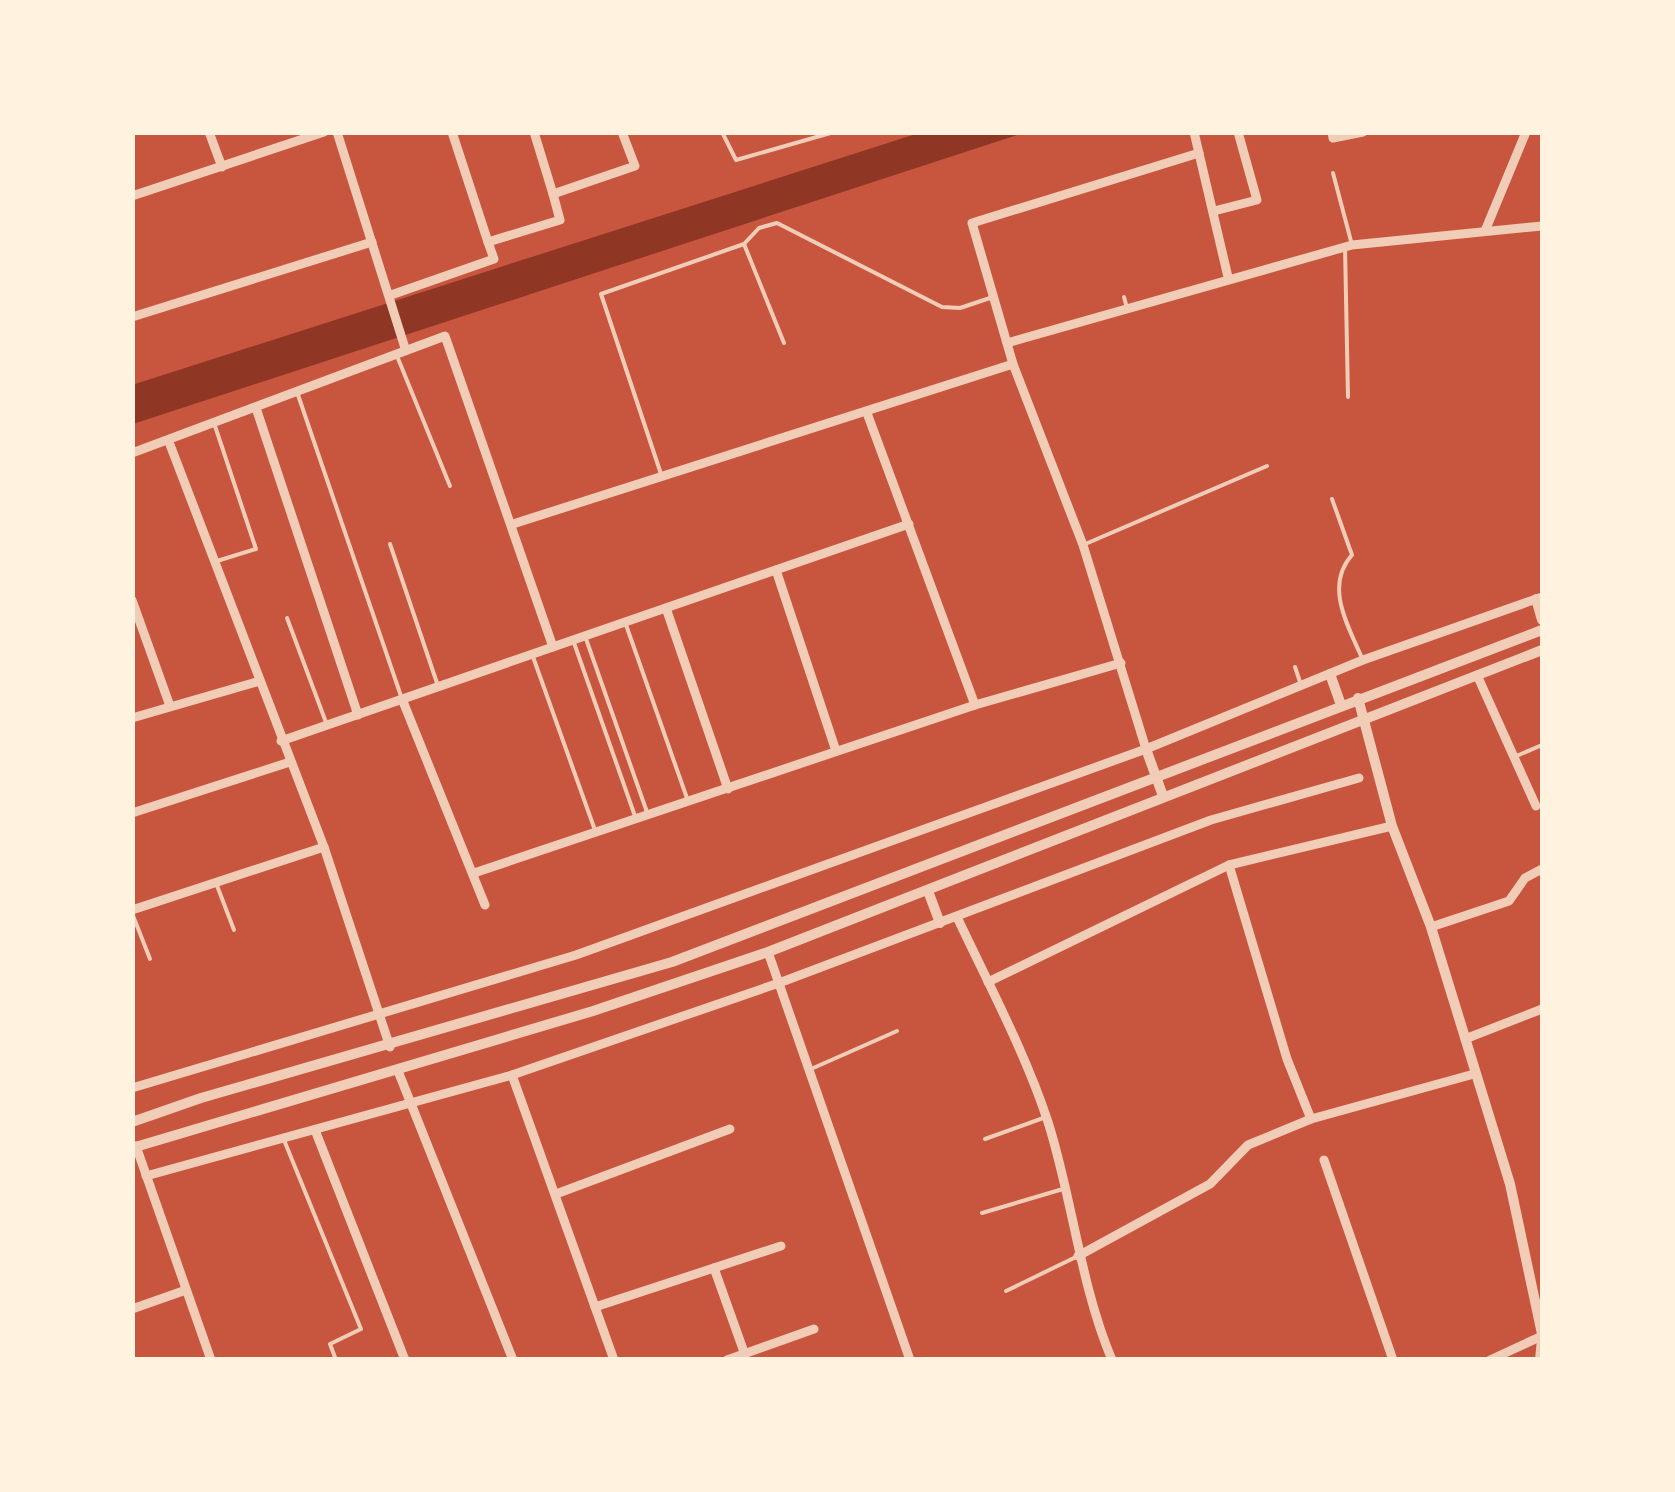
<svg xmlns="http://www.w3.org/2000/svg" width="1675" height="1492" font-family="'Source Sans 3',sans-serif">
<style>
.water{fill:#8f3625}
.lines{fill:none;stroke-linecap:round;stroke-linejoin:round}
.service{stroke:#f1ccb7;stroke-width:4}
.minor{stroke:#f1ccb7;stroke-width:9}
.tertiary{stroke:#f1ccb7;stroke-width:10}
</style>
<rect width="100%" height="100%" fill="#c8553d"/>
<polygon class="water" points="919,133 1023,133 133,424 132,385"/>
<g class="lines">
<g class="service">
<polyline points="722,132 736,160 834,132"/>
<polyline points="1333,173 1352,245"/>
<polyline points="744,244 759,228 777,223 942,307 960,308 990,298"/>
<polyline points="1345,247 1348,397"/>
<polyline points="1124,297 1127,308"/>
<polyline points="397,356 450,486"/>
<polyline points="297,392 402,699"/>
<polyline points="215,426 256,549 217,561"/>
<polyline points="661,474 601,294 744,244 784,343"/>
<path d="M 1332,499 L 1352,555 C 1324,586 1348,626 1363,660"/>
<polyline points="390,544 438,686"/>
<polyline points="1083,545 1267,466"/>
<polyline points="287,618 327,725"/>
<polyline points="625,622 688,801"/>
<polyline points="585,636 648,815"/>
<polyline points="573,640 636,819"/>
<polyline points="532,654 596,833"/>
<polyline points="1295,667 1300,682"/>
<polyline points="1514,757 1542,745"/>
<polyline points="216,883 234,930"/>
<polyline points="132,913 150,959"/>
<polyline points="811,1069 897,1031"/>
<polyline points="985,1139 1046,1117"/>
<polyline points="284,1140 361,1329 330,1344 336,1360"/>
<polyline points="982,1213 1063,1189"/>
<polyline points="1006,1291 1078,1256"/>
</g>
<g class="minor">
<polyline points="209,132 222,167"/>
<polyline points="337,132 405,348"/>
<polyline points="452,132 488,242"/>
<polyline points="534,132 553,194"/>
<polyline points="1194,132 1228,277"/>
<polyline points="1332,132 1333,138 1363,132"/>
<polyline points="132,196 324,132"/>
<polyline points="1214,211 1257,200 1238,132"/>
<polyline points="1485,231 1526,132"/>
<polyline points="391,295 494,259 488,242 560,220 553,194 635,166 622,132"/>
<polyline points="132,317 372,242"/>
<polyline points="1007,343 1352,245 1542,226"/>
<polyline points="256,408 358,715"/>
<polyline points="867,413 975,705"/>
<polyline points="169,442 324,847 390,1047"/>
<polyline points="132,453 445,336 553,647"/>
<polyline points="513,524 1013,364"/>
<polyline points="776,570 836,751"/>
<polyline points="132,600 170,706"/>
<polyline points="666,608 728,789"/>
<polyline points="1477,675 1536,806"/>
<polyline points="402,699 485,905"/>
<polyline points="132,718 260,681"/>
<polyline points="281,741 909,524"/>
<polyline points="1146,749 1083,545 1013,364 972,223 1199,153"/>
<polyline points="132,813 290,762"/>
<polyline points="1229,865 1287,1059 1311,1119"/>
<polyline points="474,873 975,705 1121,663"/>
<polyline points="132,910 324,847"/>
<path d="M 957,917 C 988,983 1025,1052 1048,1122 C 1073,1201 1080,1284 1112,1360"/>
<polyline points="1431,927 1509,901 1525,878 1542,869"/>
<polyline points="768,952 910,1360"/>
<polyline points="988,982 1229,865 1392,826"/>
<polyline points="1465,1039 1542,1009"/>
<polyline points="398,1071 513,1360"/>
<polyline points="512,1075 614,1360"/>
<polyline points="132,1088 576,955 1146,749 1363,660 1542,597"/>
<polyline points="315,1130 405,1360"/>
<polyline points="136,1146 211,1360"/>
<polyline points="1324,1160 1393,1360"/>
<polyline points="146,1176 512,1075 779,983 1211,820 1359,778"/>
<polyline points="556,1194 730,1129"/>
<polyline points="1078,1256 1210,1184 1248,1145 1311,1119 1474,1074"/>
<polyline points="714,1268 744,1352"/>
<polyline points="595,1307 781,1246"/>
<polyline points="132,1309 186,1290"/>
<polyline points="727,1360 814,1329"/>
<polyline points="1490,1360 1542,1336"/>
</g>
<g class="tertiary">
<polyline points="1536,599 1542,620"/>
<polyline points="1330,674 1341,705"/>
<polyline points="1358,698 1392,826 1431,927 1510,1184 1542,1334"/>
<polyline points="1146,749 1163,796"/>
<polyline points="928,891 940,923"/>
<polyline points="132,1122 201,1098 672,962 1542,630"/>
<polyline points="132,1148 593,1011 768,952 1542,650"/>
<polyline points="1540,1360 1542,1339"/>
</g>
</g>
<rect width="1675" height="1492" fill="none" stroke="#fff3e0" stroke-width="270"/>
</svg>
